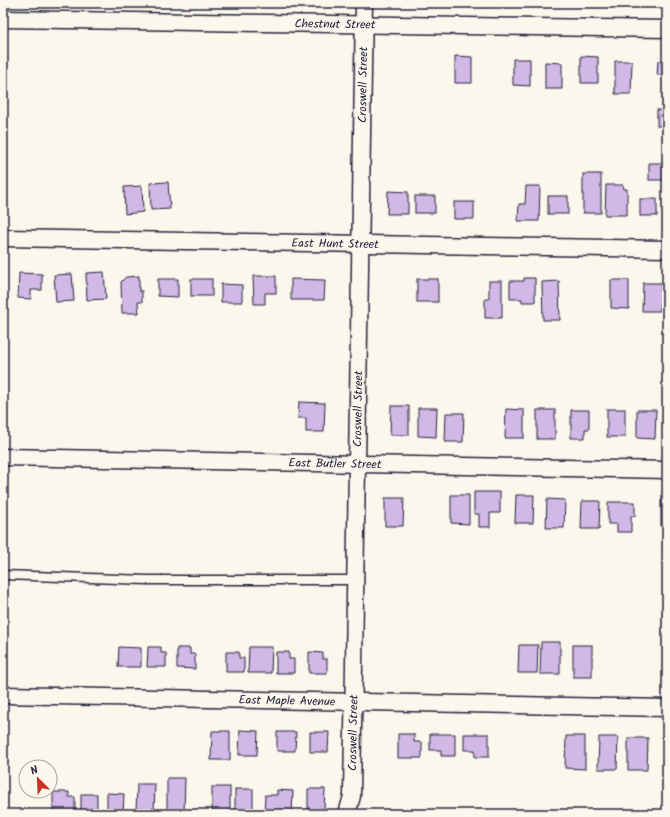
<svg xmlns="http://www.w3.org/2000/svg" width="670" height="817" font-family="Kalam,sans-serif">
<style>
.building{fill:#d2b8e6;stroke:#22223b}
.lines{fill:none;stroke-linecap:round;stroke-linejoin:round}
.lane-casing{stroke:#22223b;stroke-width:11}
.street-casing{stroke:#22223b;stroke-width:19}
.lane{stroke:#fbf7ec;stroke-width:8}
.street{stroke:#fbf7ec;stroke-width:16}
.labels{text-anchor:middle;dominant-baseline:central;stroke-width:3;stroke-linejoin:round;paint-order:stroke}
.street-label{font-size:12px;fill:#22223b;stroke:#fbf7ec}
</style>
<rect width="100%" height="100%" fill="#fbf7ec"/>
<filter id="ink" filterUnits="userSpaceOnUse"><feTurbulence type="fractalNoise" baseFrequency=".025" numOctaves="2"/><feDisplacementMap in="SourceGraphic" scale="8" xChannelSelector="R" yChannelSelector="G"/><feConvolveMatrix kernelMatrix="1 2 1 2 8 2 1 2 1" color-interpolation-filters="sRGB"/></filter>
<g filter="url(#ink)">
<g class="building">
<polygon points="455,56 472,57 472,83 455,83"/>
<polygon points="581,56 598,57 598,83 581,83"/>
<polygon points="513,59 530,59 530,86 513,85"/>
<polygon points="665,59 667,59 667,75 657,75 658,61 665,61"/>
<polygon points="615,61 632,61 631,94 615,94"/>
<polygon points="545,62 562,63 562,89 545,89"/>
<rect x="657" y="110" width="10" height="16"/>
<rect x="649" y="163" width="18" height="17"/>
<rect x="583" y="174" width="18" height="39"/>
<polygon points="168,182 170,209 151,210 150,183"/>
<polygon points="606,185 623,185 624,189 627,189 627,215 605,215"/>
<polygon points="142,186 143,212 125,214 124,187"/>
<polygon points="526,186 540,186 539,221 518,221 519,204 525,204"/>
<polygon points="388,191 408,192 408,214 387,214"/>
<rect x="415" y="196" width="20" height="17"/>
<rect x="548" y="196" width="20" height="18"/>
<rect x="640" y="199" width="17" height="17"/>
<rect x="454" y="202" width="20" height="17"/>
<polygon points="104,272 106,299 87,300 86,273"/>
<polygon points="19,273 42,274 42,290 31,290 31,299 18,298"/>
<polygon points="72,274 74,301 56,302 54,275"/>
<polygon points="139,276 139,291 142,291 142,302 138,302 139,313 122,313 121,282 126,277"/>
<polygon points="253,276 276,276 276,293 265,293 265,304 254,304"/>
<polygon points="524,278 535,278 535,302 522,302 522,299 510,299 510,281 524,281"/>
<polygon points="158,279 178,279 178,297 158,296"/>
<rect x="191" y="279" width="21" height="17"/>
<polygon points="291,279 325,280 324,300 291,300"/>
<rect x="417" y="279" width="21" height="23"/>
<polygon points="611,280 629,280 629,309 611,308"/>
<polygon points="489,281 502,281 502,318 485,318 485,299 489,299"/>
<polygon points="559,281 560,320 543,320 542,282"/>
<polygon points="643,283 661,283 660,311 642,311"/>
<polygon points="221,284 242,285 242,302 221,302"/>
<polygon points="299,402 325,403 324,432 306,432 306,418 298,418"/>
<polygon points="391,406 409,406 409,435 390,435"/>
<polygon points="418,408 437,408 436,437 418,436"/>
<polygon points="506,409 524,410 524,438 505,438"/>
<rect x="607" y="409" width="18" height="28"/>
<rect x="537" y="410" width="18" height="29"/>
<polygon points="571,410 589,410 589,429 585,429 585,438 571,438"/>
<polygon points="637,410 656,410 655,439 637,438"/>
<polygon points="446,413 464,413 463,442 445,442"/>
<polygon points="474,492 500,492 500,513 490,513 490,527 479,527 479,514 474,514"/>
<polygon points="451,495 469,495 469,524 451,523"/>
<polygon points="516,495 534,495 533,523 515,523"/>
<polygon points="385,498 404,498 403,526 385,526"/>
<polygon points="547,499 565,500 564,528 546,528"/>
<polygon points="582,501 600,501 599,529 581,529"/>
<rect x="661" y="501" width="6" height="25"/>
<polygon points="608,502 635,502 635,516 631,516 631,532 617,532 617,524 608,524"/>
<polygon points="541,642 560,642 560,674 540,674"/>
<polygon points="519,645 538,645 537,673 518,673"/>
<rect x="573" y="645" width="19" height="32"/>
<polygon points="119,647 141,648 141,667 118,667"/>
<polygon points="148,647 161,647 161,653 166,653 166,667 147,667"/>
<polygon points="249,647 272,647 271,673 248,673"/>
<polygon points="177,648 190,648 190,654 195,654 195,669 177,668"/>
<polygon points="226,652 239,652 239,658 244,658 244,672 226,672"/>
<polygon points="276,652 289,652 289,659 294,659 294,673 276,673"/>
<polygon points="309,652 323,653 323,659 327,659 327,673 309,673"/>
<polygon points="240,730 258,731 257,755 239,755"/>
<polygon points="212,731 230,731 230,760 211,760"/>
<polygon points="277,732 296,732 295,751 277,751"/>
<polygon points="310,732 329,732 328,752 310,752"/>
<polygon points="398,734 414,734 414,742 422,742 422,758 398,758"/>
<polygon points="430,734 455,734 455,756 441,756 441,750 430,750"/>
<polygon points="464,734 489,734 489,757 475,757 475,750 464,750"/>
<polygon points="566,736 585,736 585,769 565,768"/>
<polygon points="599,737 618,737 617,769 598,769"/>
<polygon points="628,738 648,738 647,770 628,770"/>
<polygon points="167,778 185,778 184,814 167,813"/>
<polygon points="137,784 155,784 154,813 136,812"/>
<rect x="212" y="787" width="18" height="27"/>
<rect x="235" y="789" width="18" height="25"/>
<polygon points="308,789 325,789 324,810 308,810"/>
<polygon points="277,790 293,791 292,814 264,814 265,795 277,795"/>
<polygon points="53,792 69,792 69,797 75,797 75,814 53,814"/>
<polygon points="107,793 124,794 123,814 107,814"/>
<rect x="81" y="794" width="16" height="20"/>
</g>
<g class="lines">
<defs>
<polyline id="lane" points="3,575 147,580 356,580"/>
<g id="street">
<path id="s1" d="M 3,19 L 667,29"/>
<path id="s2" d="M 3,238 L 667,249"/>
<path id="s3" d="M 3,457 L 667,470"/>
<path id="s4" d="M 3,695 L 667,708"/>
<path id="s5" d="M 347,814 L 352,796 L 364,3"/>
</g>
</defs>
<use href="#lane" class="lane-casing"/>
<use href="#street" class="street-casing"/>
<use href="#lane" class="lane"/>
<use href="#street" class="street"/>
</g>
</g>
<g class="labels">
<g class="street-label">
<text stroke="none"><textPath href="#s1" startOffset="332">Chestnut Street</textPath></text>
<text stroke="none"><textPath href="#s5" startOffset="730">Croswell Street</textPath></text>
<text stroke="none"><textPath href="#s2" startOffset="332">East Hunt Street</textPath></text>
<text stroke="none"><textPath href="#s5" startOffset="406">Croswell Street</textPath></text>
<text stroke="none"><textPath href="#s3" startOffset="332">East Butler Street</textPath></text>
<text stroke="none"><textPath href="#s4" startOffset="284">East Maple Avenue</textPath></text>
<text stroke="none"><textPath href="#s5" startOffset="82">Croswell Street</textPath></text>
</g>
</g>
<rect width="670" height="817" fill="none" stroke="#fbf7ec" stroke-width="16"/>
<rect x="8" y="8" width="654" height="801" fill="none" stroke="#22223b" stroke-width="1.5" filter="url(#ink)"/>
<g transform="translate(38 779) rotate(336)"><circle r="19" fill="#fbf7ec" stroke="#a4a2a5"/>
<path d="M0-3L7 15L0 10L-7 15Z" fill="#c8321e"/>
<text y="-6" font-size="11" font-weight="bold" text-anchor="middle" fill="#22223b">N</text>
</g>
</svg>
